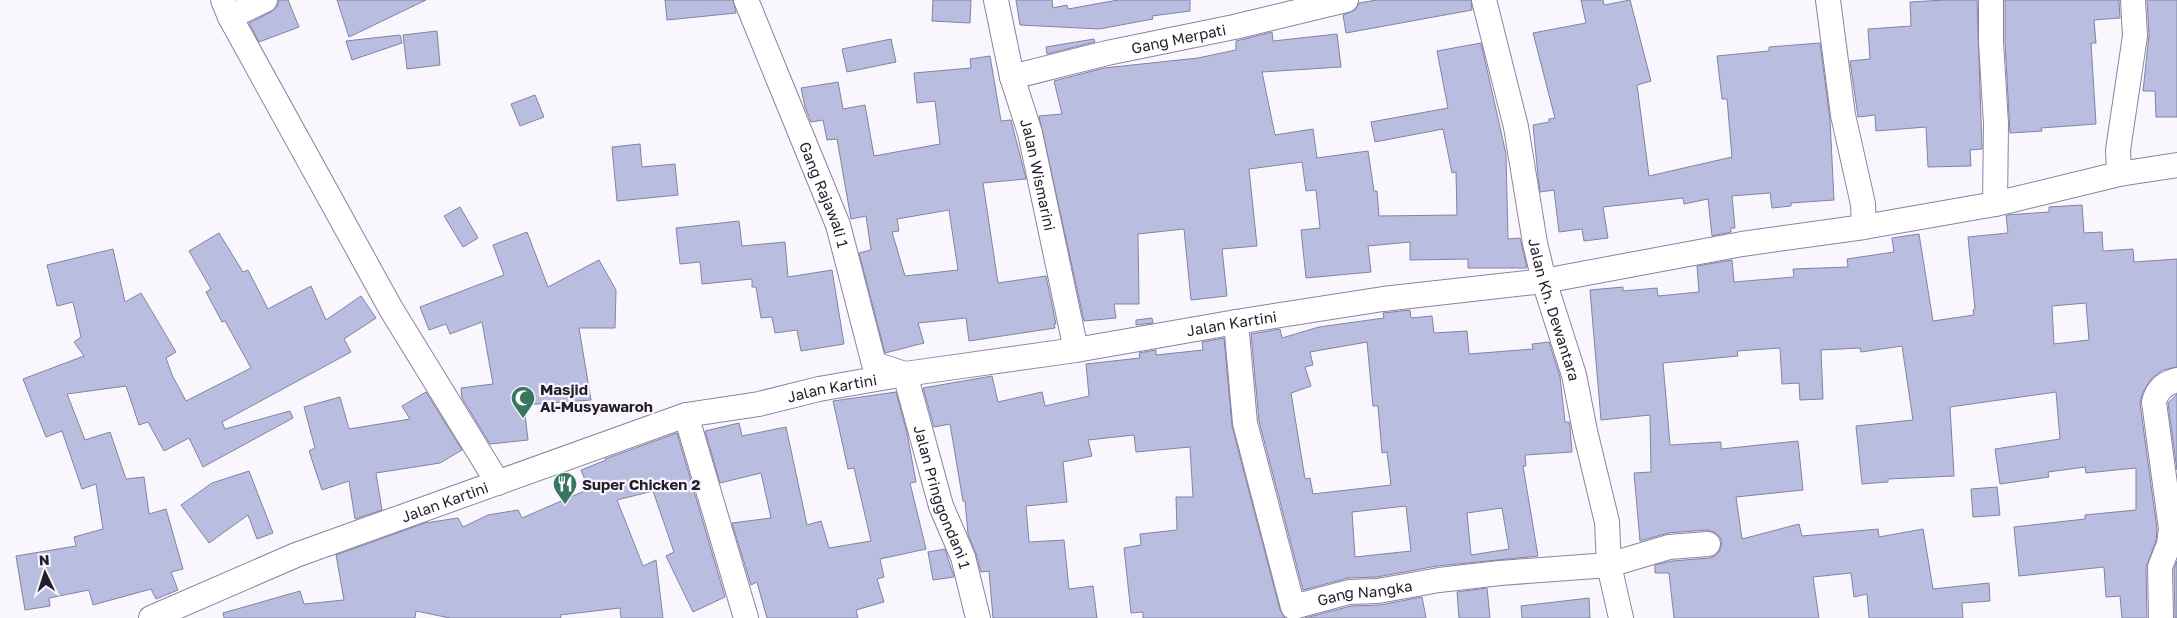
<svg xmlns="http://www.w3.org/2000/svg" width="2177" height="618" font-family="'Golos Text',sans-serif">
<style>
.building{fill:#b9bee0;stroke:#8084a4;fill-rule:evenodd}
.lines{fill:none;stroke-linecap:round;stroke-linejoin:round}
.street-casing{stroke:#9081a0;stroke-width:26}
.street{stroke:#fff;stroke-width:24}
.labels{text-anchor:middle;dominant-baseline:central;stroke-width:4.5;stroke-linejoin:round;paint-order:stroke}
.street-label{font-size:15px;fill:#241e2a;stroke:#f9f6fd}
.poi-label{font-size:15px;font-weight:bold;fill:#241e2a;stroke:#f9f6fd;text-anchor:start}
</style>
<rect width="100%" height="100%" fill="#f9f6fd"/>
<g class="building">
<polygon points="279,0 288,0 299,27 259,42 249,23 271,12 277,7"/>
<polygon points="337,0 426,0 349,37"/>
<polygon points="665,0 733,0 736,13 667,20"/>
<polygon points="933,0 971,0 970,23 932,21"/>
<polygon points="1016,0 1052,0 1053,8 1067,5 1068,9 1118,0 1190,0 1190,11 1152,16 1153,19 1099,29 1020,25"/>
<polygon points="1377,0 1471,0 1472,10 1346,33 1343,15 1355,10 1359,3"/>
<polygon points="1581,0 1603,0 1604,5 1630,0 1651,81 1637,85 1649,176 1732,157 1727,99 1722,99 1717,56 1769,51 1769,47 1820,43 1830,120 1834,200 1791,203 1791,206 1772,208 1770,193 1732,196 1735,228 1731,228 1731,232 1712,236 1708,199 1684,204 1683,198 1603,207 1608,238 1584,241 1582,229 1559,232 1554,190 1540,192 1538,176 1533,125 1549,122 1549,119 1555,118 1533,33 1586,23"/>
<polygon points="1945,0 1977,0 1982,149 1970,150 1971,166 1928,167 1926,127 1876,131 1875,115 1858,117 1850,61 1870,59 1868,29 1911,26 1910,2"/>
<polygon points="2005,0 2119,0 2120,18 2094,20 2096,43 2091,43 2096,124 2041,128 2042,131 2010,133 2005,42"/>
<polygon points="2147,0 2177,0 2177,117 2156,117 2155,91 2143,91 2149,35"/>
<polygon points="437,31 440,65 407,69 403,35"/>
<polygon points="1272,32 1273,41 1337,34 1341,67 1262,72 1275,135 1313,129 1317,158 1368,151 1374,191 1377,191 1379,216 1457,215 1456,172 1452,173 1443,129 1375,142 1371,122 1448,108 1437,51 1481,43 1506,154 1508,239 1520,238 1527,268 1468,268 1468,259 1410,260 1410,242 1368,246 1371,272 1306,278 1301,230 1320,228 1316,190 1306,191 1302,162 1249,169 1257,246 1222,249 1227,296 1191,300 1184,229 1138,234 1139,304 1114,304 1116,318 1084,321 1039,116 1062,114 1054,81 1104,68 1198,58 1236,50 1236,41"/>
<polygon points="400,35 402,43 352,60 346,41"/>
<polygon points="891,39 896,62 847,72 842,49"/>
<polygon points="1094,39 1095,42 1047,54 1046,47"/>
<path d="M 990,56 L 1001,121 L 1011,120 L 1026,179 L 983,183 L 998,283 L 1046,276 L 1056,324 L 1054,324 L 1055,328 L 969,341 L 966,318 L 918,323 L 924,343 L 885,353 L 859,253 L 871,250 L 866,216 L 851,219 L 837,139 L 827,140 L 823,120 L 811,122 L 805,107 L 801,88 L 838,82 L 843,109 L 865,105 L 874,156 L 940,144 L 935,101 L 917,103 L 914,73 L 971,68 L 970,59 ZM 949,210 L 958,270 L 905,276 L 892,232 L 899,231 L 897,219 Z"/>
<polygon points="535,95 544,117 520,126 511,104"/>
<polygon points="640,144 642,167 675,164 678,195 617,201 612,147"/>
<path d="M 2082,205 L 2084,233 L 2102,232 L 2103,251 L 2133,249 L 2134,262 L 2177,259 L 2177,367 L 2163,370 L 2152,378 L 2143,392 L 2140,403 L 2157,529 L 2156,541 L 2146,567 L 2147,618 L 2122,618 L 2120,596 L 2106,597 L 2104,567 L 2019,576 L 2014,527 L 2085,519 L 2085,515 L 2136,510 L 2136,468 L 2086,473 L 2085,467 L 2048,472 L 2049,477 L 2000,484 L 1995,449 L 2060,439 L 2056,392 L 1950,407 L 1954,476 L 1888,479 L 1888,482 L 1862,484 L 1856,426 L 1913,420 L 1902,346 L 1861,352 L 1860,348 L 1821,350 L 1823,399 L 1800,400 L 1799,383 L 1782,384 L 1780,348 L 1737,351 L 1738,356 L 1663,363 L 1670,445 L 1721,442 L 1721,449 L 1798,441 L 1803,490 L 1736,497 L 1742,539 L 1799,524 L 1802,536 L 1878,529 L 1879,537 L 1923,529 L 1933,589 L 1989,583 L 1990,601 L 1962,603 L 1963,618 L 1869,618 L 1867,594 L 1854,597 L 1851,573 L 1813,577 L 1819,618 L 1674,618 L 1669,573 L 1655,573 L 1655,565 L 1672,561 L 1710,558 L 1715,556 L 1720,550 L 1722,542 L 1720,537 L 1714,532 L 1707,530 L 1668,533 L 1640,541 L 1634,473 L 1651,472 L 1650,415 L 1601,420 L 1590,290 L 1623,287 L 1623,291 L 1657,288 L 1658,296 L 1699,292 L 1697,266 L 1732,260 L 1734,282 L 1794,277 L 1793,269 L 1848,267 L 1847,259 L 1894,252 L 1892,238 L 1919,234 L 1933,321 L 1974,315 L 1973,310 L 1975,309 L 1968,237 L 2008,233 L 2006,215 L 2049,212 L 2049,207 ZM 2086,303 L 2089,340 L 2054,344 L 2052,306 Z"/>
<polygon points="460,207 478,238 463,247 444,216"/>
<polygon points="739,221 742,246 785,242 788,277 832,270 844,344 801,351 797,330 775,333 772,317 761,318 756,287 752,287 752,279 702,284 700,262 680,264 676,228"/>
<polygon points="527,232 548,287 599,260 616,290 615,328 579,328 591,400 524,405 528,440 490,444 462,398 461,388 493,384 482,322 450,334 446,324 429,330 420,307 504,275 493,245"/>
<polygon points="219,233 243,272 248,270 268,309 311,286 326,320 361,296 376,318 344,339 351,352 222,422 225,429 290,411 293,418 203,467 189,438 164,451 148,422 139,425 126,386 67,394 85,440 110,432 126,479 144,477 149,514 166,509 183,569 171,572 178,590 156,599 151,589 93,605 89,590 49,598 50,606 25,610 16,556 76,546 74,537 103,529 96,484 82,489 62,431 46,437 23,379 84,356 74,342 81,337 73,302 57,306 47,265 113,249 125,302 141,293 176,352 166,358 172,375 186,401 251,368 225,321 222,322 206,292 211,289 189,251"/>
<path d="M 1410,310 L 1411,318 L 1432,316 L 1434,333 L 1467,331 L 1469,354 L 1533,349 L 1532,344 L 1549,342 L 1560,377 L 1565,422 L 1569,422 L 1570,427 L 1572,452 L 1525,455 L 1526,466 L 1523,466 L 1538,556 L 1437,566 L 1377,577 L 1348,578 L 1303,590 L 1259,421 L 1251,334 L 1280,329 L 1282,338 L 1319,327 L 1384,318 L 1383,313 ZM 1367,342 L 1373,406 L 1378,406 L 1382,453 L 1387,452 L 1391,485 L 1313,494 L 1310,478 L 1305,479 L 1291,393 L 1311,386 L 1305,367 L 1313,365 L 1310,352 ZM 1406,506 L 1411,551 L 1355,557 L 1352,512 ZM 1502,508 L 1509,549 L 1471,555 L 1467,513 Z"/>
<polygon points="1152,318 1153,323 1136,325 1136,320"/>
<polygon points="1224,338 1232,426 1280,610 1285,618 1143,618 1143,612 1131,613 1124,548 1141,545 1140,534 1177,530 1176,497 1193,497 1190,447 1136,452 1134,435 1088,440 1092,456 1063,462 1067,502 1026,506 1029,542 1064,540 1069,589 1093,586 1097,618 993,618 989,571 981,572 976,554 968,534 965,501 963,501 950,424 934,427 923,388 992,376 998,402 1042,392 1045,406 1089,396 1086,364 1140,358 1139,353 1156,350 1156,355 1203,350 1202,342"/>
<polygon points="426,392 462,450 440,463 376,473 382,510 355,519 349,481 322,490 309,451 315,448 304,407 340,397 349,429 410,419 402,406"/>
<polygon points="896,392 907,433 916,482 910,483 926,549 880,559 884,577 877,579 884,602 856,610 858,618 767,618 757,582 751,585 732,523 771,518 761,473 720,483 705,431 739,423 742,436 786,427 807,525 821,521 829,548 871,541 854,468 848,469 833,401"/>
<polygon points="2177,394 2177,470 2168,403"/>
<polygon points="677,433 725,597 693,612 666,556 674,552 653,491 617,500 643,566 656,560 663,618 621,618 620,608 560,615 561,618 450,618 416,611 415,618 224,618 223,613 300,591 304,604 344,600 336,555 425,523 458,518 463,527 488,515 518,510 522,518 589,489 581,470 606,460 605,459"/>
<polygon points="249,471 273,533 257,539 248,515 209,543 181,505 212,483"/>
<polygon points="1997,487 2000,515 1973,517 1971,489"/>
<polygon points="945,549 954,577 933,580 928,552"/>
<polygon points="2177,561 2177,618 2175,618 2174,569"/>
<polygon points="1487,588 1490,618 1459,618 1457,592"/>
<polygon points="1422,597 1426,618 1305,618 1351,606 1380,605"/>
<polygon points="1589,598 1590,618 1522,618 1521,606"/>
</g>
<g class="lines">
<defs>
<g id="street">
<polyline points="223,0 230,17 391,309 498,483"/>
<path id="s1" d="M 746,0 L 838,225 L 874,364 L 905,374 L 941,506 L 963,557 L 978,618"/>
<path id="s2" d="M 996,0 L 1012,77 L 1030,133 L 1076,350"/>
<path id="s3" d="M 1484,0 L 1516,127 L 1535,243 L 1544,281 L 1574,375 L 1585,431 L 1607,522 L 1609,565 L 1621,618"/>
<polyline points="1828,0 1843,115 1863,204 1864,227"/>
<polyline points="1991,0 1991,42 1996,124 1995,204"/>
<polyline points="230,17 265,0"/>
<path id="s4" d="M 1012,77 L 1107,53 L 1234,27 L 1346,0"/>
<polyline points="2119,174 2118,150 2135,36 2133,0"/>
<path id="s5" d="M 1236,322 L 1245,423 L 1293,607 L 1349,592 L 1378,591 L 1439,580 L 1500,573 L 1609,565 L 1669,547 L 1708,544"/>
<polyline points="686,415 746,618"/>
<path id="s6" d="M 151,618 L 296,555 L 686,415 L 759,404 L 819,389 L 905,374 L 1076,350 L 1236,322 L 1383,299 L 1544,281 L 1742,244 L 1864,227 L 1995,204 L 2119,174 L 2177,165"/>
<path d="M 2161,618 L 2160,567 L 2169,544 L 2171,529 L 2154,402 C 2157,390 2165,383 2177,380"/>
</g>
</defs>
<use href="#street" class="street-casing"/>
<use href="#street" class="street"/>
</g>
<defs>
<symbol id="mosque-pin" viewBox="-11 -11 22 30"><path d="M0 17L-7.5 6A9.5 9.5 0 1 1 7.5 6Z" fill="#3a765f" stroke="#f9f6fd"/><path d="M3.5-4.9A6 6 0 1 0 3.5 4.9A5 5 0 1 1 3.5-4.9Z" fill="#fff"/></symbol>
<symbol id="restaurant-pin" viewBox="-11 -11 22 30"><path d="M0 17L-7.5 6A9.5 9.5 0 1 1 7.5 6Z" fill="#3a765f" stroke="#f9f6fd"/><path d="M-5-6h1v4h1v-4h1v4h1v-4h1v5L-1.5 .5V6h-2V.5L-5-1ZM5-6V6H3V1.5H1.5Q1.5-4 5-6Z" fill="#fff"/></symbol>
</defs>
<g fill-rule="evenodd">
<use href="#mosque-pin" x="509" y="384" width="28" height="38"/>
<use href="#restaurant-pin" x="551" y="470" width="28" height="38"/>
</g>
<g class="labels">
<g class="street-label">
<text stroke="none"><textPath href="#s4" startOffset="171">Gang Merpati</textPath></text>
<text stroke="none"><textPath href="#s2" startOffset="180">Jalan Wismarini</textPath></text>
<text stroke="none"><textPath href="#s1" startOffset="210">Gang Rajawali 1</textPath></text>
<text stroke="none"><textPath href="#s3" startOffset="318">Jalan Kh. Dewantara</textPath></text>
<text stroke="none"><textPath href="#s6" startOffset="1126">Jalan Kartini</textPath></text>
<text stroke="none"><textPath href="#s6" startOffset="721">Jalan Kartini</textPath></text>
<text stroke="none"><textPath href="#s1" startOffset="548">Jalan Pringgondani 1</textPath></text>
<text stroke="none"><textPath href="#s6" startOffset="316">Jalan Kartini</textPath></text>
<text stroke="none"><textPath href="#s5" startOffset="365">Gang Nangka</textPath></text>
</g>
<g class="poi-label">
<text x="540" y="389">Masjid<tspan x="540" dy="17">Al-Musyawaroh</tspan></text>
<text x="582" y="484">Super Chicken 2</text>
</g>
</g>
<g transform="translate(45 573) rotate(356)" stroke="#f9f6fd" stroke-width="4" paint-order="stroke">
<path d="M0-4L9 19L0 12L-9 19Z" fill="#241e2a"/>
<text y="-8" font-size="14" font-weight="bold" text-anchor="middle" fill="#241e2a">N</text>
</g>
</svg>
